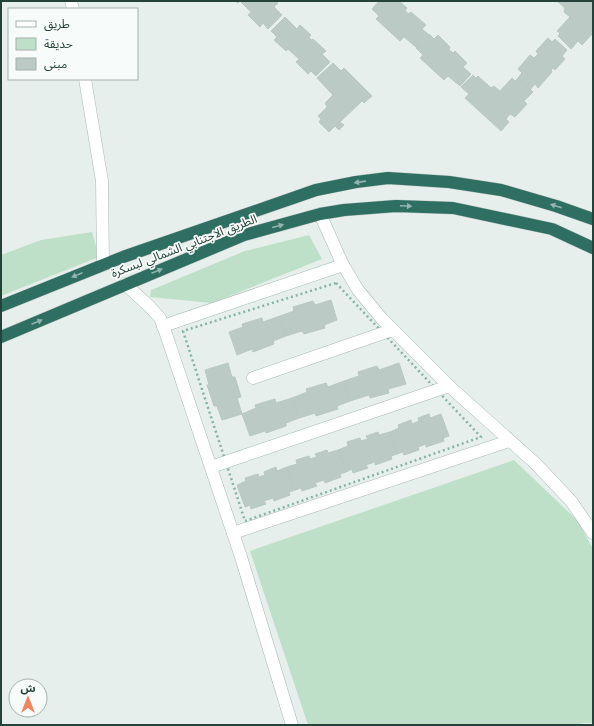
<svg xmlns="http://www.w3.org/2000/svg" width="594" height="726" font-family="Jost,'Noto Sans Arabic',sans-serif">
<style>
.green{fill:#bfe0c8}
.building{fill:#bbcac4;stroke:#b8c9c2}
.lines{fill:none;stroke-linecap:round;stroke-linejoin:round}
.street-casing{stroke:#a8b8b2;stroke-width:13}
.highway-casing{stroke:#c2cac8;stroke-width:13}
.path{stroke:#86b3a5;stroke-width:2.5;stroke-dasharray:2 3;stroke-linecap:butt}
.street{stroke:#fff;stroke-width:12}
.highway{stroke:#2f6f62;stroke-width:12}
.oneway{fill:#93b5ae}
.labels{text-anchor:middle;dominant-baseline:central;stroke-width:3.5;stroke-linejoin:round;paint-order:stroke}
.street-label{font-size:12px;fill:#24423a;stroke:#f7fbf9}
</style>
<rect width="100%" height="100%" fill="#e6efeb"/>
<g class="green">
<polygon points="92,232 99,257 1,296 1,255 41,240"/>
<polygon points="309,235 322,259 212,303 150,297 151,290 245,251"/>
<polygon points="514,460 578,521 593,549 593,723 583,723 576,725 308,725 250,551"/>
</g>
<g class="building">
<polygon points="235,1 275,1 278,3 274,7 282,15 268,29 263,23 260,27 248,15 251,12 240,1 238,3"/>
<polygon points="379,1 399,1 407,8 405,11 409,14 411,12 426,25 422,29 428,34 416,47 404,37 400,41 376,19 379,16 372,9"/>
<polygon points="557,1 593,1 593,33 582,45 578,41 571,49 558,36 560,33 557,31 570,17 564,12 565,8"/>
<polygon points="285,17 297,29 300,25 311,35 309,37 311,40 313,39 326,51 322,54 330,62 316,76 311,71 308,74 296,62 299,59 288,49 286,51 274,40 277,37 271,31"/>
<polygon points="429,34 434,39 438,35 450,47 449,50 453,53 455,51 467,63 463,67 471,74 460,86 448,76 444,80 420,58 423,55 416,48"/>
<polygon points="548,38 552,42 555,39 567,50 562,56 565,59 555,70 553,68 551,70 552,72 538,88 535,84 530,90 518,78 522,73 518,69 530,55 534,58 538,54 536,51"/>
<polygon points="333,63 341,71 344,68 372,96 364,103 362,101 340,122 344,125 339,130 335,126 329,132 319,122 321,119 318,116 327,107 325,103 333,95 317,78"/>
<polygon points="473,75 476,78 478,76 491,88 494,86 500,91 512,78 515,81 518,78 533,92 524,101 527,104 515,117 510,114 506,119 509,122 501,131 465,98 469,94 461,87"/>
<polygon points="331,300 337,320 324,325 325,328 304,334 302,331 286,336 280,316 294,311 293,307 313,301 315,305"/>
<polygon points="280,316 286,336 273,341 274,344 253,352 252,349 237,355 229,332 243,327 242,324 262,318 263,322"/>
<polygon points="228,363 232,377 235,377 241,397 237,398 242,414 222,420 217,406 214,406 207,385 209,385 205,370"/>
<polygon points="399,363 406,384 388,389 389,393 370,398 369,395 350,401 344,381 359,376 358,372 377,366 379,370"/>
<polygon points="344,381 350,401 337,406 338,409 316,416 315,413 299,418 292,398 307,392 306,389 326,383 328,387"/>
<polygon points="292,398 299,418 286,423 286,426 266,433 265,431 250,436 242,414 256,408 255,405 275,399 276,403"/>
<polygon points="429,414 430,418 441,414 449,436 443,438 444,441 426,447 426,444 418,447 419,450 404,455 403,452 397,454 390,432 399,428 398,425 411,420 412,424 419,421 418,418"/>
<polygon points="378,432 379,435 390,432 397,454 391,456 392,459 375,465 375,462 366,465 368,468 353,473 352,469 346,472 338,450 348,446 347,442 360,438 361,441 368,439 366,436"/>
<polygon points="327,450 328,453 338,450 346,472 340,474 341,477 325,483 324,480 315,483 317,486 302,491 301,488 295,490 287,467 297,464 296,460 309,456 310,459 317,457 315,454"/>
<polygon points="276,467 277,471 287,467 295,490 289,492 290,495 274,501 273,498 264,501 266,504 251,509 250,505 245,507 237,485 246,481 245,478 258,474 259,477 265,475 264,472"/>
</g>
<g class="lines">
<defs>
<g id="street">
<polyline points="71,1 73,9"/>
<polyline points="85,79 102,181 103,265"/>
<polyline points="320,214 342,263 358,290 382,319 449,386 535,463 571,501 593,533"/>
<polyline points="125,284 150,307 160,318 166,334 241,557 292,725"/>
<polyline points="163,326 343,265"/>
<polyline points="253,378 392,330"/>
<polyline points="211,467 449,386"/>
<polyline points="233,533 509,441"/>
</g>
<g id="highway">
<polyline points="1,306 123,257 316,190 356,182 388,178 449,182 501,190 556,206 593,219"/>
<polyline points="1,337 244,235 320,214 344,210 396,206 453,208 552,229 593,248"/>
</g>
</defs>
<use href="#street" class="street-casing"/>
<use href="#highway" class="highway-casing"/>
<polygon class="path" points="336,283 481,437 245,521 183,331"/>
<use href="#street" class="street"/>
<use href="#highway" class="highway"/>
</g>
<defs><path id="oneway-solid" d="M-6-.8H1V-3.2L6.5 0L1 3.2V.8H-6Z"/></defs>
<g class="oneway">
<use href="#oneway-solid" transform="translate(360 182) rotate(172)"/>
<use href="#oneway-solid" transform="translate(406 206) rotate(2)"/>
<use href="#oneway-solid" transform="translate(556 206) rotate(-162)"/>
<use href="#oneway-solid" transform="translate(278 226) rotate(-15)"/>
<use href="#oneway-solid" transform="translate(157 271) rotate(-22)"/>
<use href="#oneway-solid" transform="translate(77 275) rotate(158)"/>
<use href="#oneway-solid" transform="translate(37 322) rotate(-23)"/>
</g>
<g class="labels">
<g class="street-label">
<text transform="translate(184 246) rotate(-21)">الطريق الاجتنابي الشمالي لبسكرة</text>
</g>
</g>
<rect width="594" height="726" fill="none" stroke="#24423a" stroke-width="4"/>
<rect x="8" y="8" width="130" height="72" fill="#f7fbf9" stroke="#a3b1ad"/>
<rect x="16" y="21" width="20" height="6" fill="#ffffff" stroke="#a3b1ad"/>
<text x="44" y="28" font-size="12" fill="#24423a">طريق</text>
<rect x="16" y="38" width="20" height="12" fill="#bfe0c8" stroke="#a3b1ad"/>
<text x="44" y="48" font-size="12" fill="#24423a">حديقة</text>
<rect x="16" y="58" width="20" height="12" fill="#bbcac4" stroke="#a3b1ad"/>
<text x="44" y="68" font-size="12" fill="#24423a">مبنى</text>
<g transform="translate(28 698)"><circle r="19" fill="#f7fbf9" stroke="#a3b1ad"/>
<path d="M0-3L7 15L0 10L-7 15Z" fill="#f4845f"/>
<text y="-6" font-size="11" font-weight="bold" text-anchor="middle" fill="#24423a">ش</text>
</g>
</svg>
